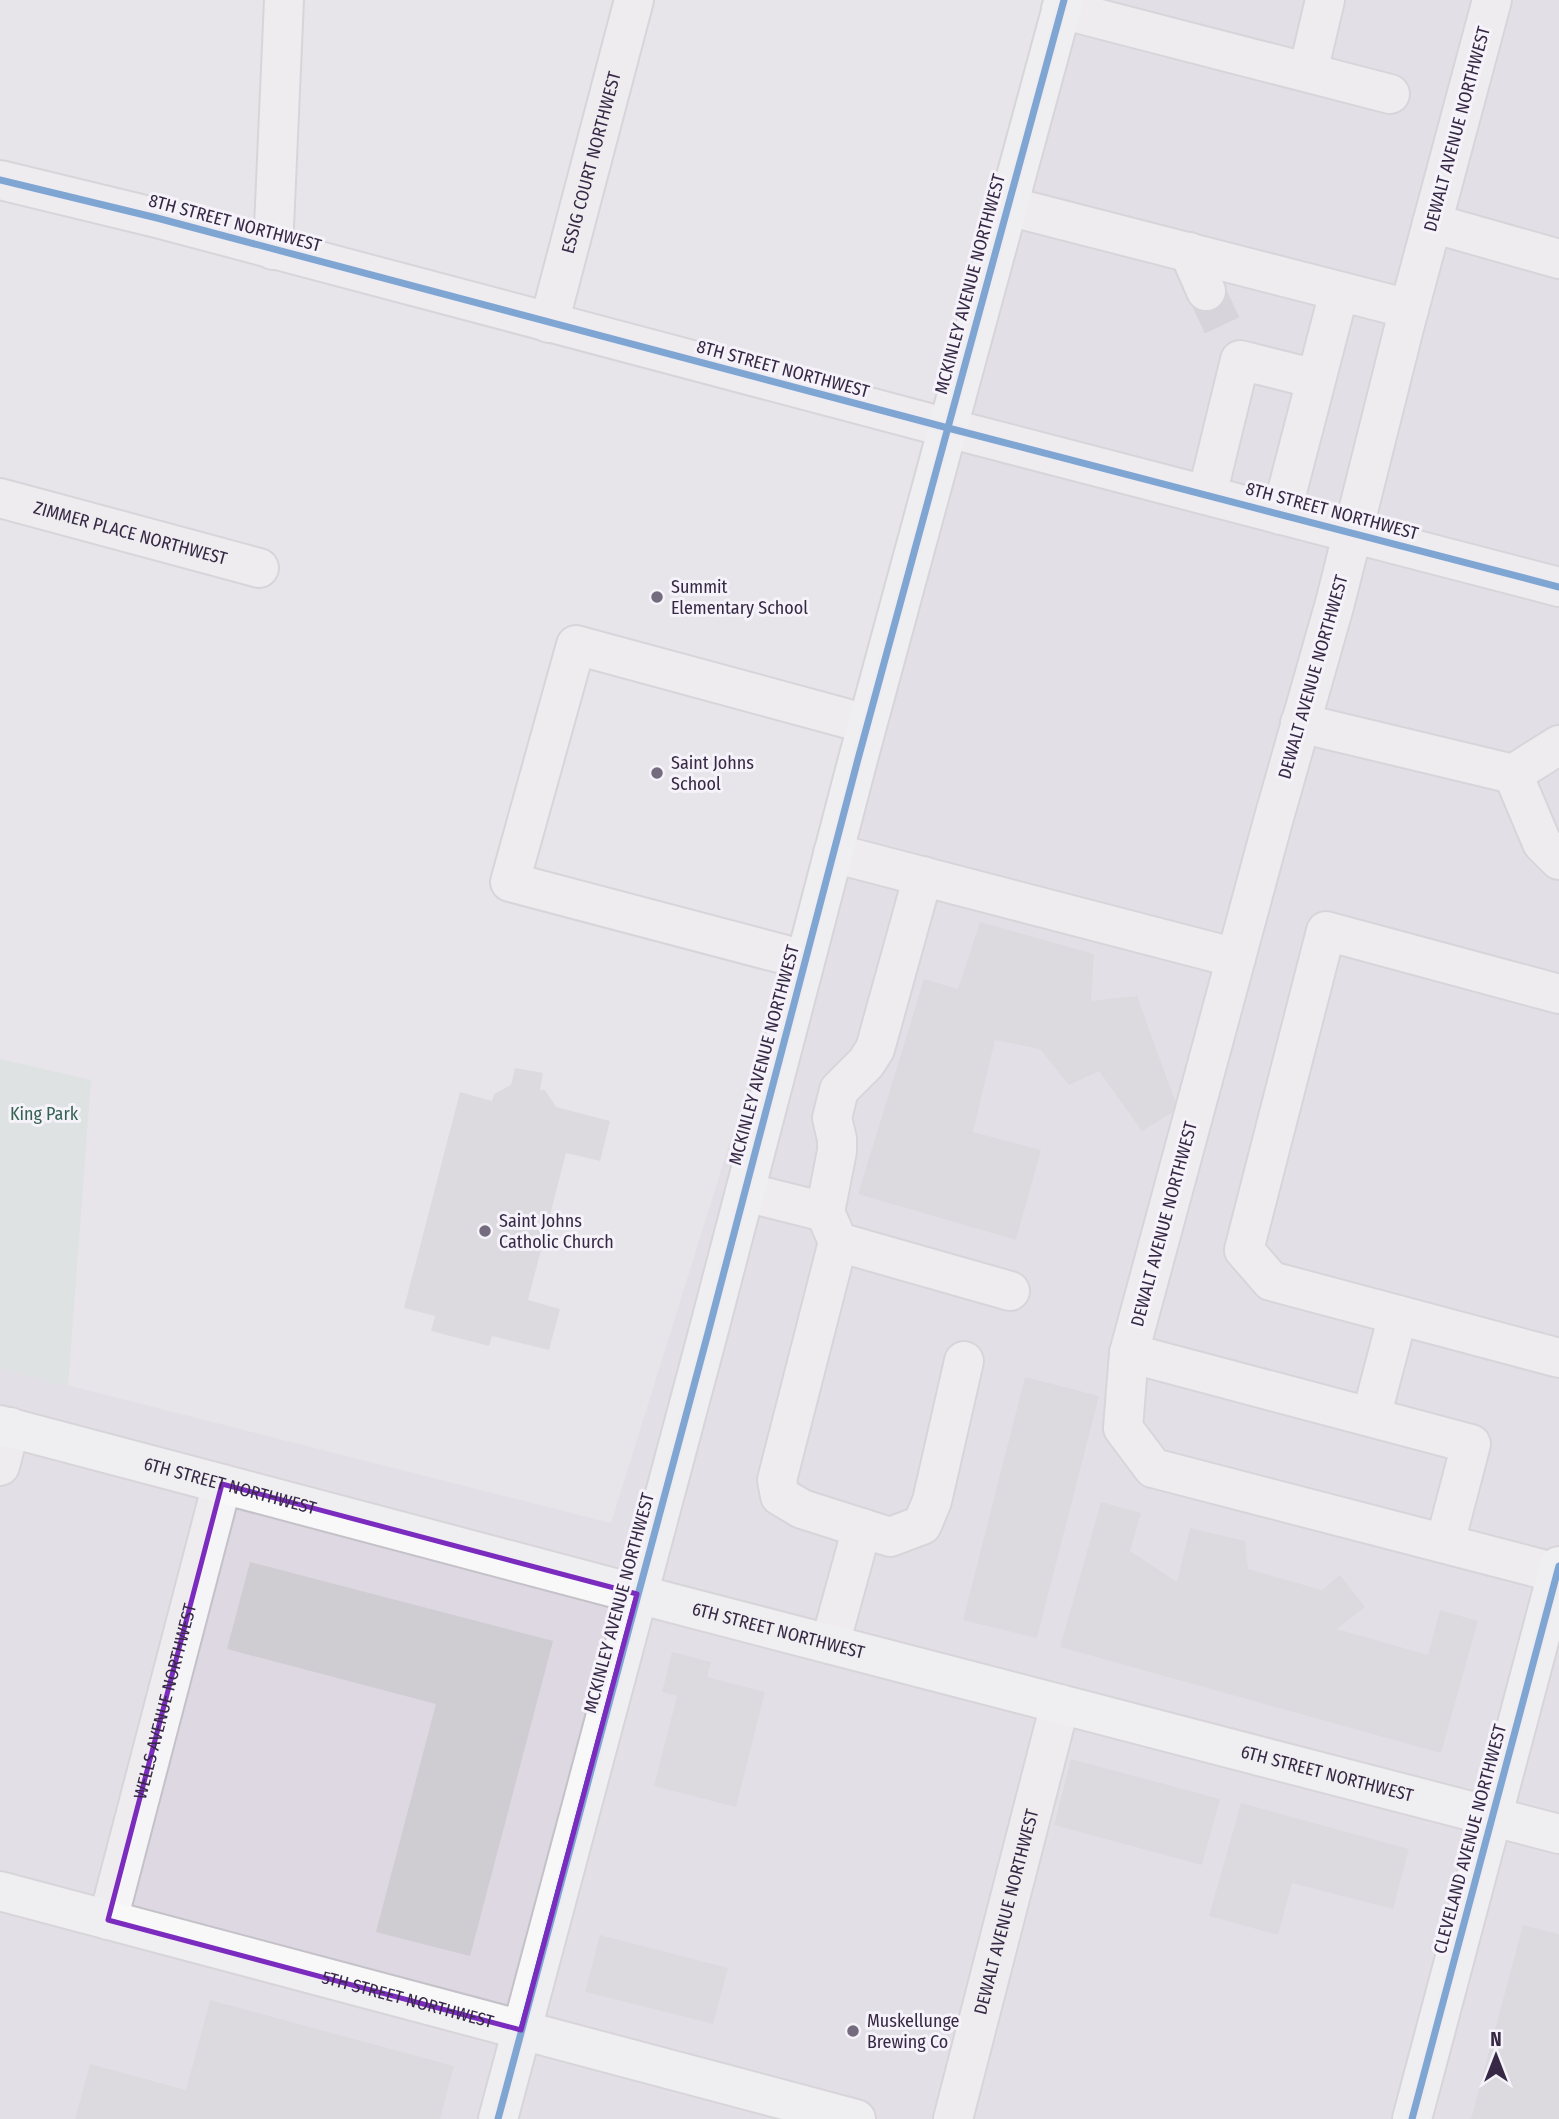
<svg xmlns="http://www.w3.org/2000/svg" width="1559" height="2119" font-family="'Fira Sans Condensed',sans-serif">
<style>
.built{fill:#ddd8e2}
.green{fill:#d3dddb}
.building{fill:#cfccd2}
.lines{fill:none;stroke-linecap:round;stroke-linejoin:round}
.minor-tunnel{stroke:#c4bfc9;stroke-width:38;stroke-dasharray:38 19;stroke-linecap:butt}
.minor-casing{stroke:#c4c2c8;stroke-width:42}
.major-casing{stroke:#c4c1c8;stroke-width:42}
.minor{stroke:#f5f4f7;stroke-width:38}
.major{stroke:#f8f8f8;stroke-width:38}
.cycleway-casing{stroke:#f5f3f9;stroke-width:11}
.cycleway{stroke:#0057b8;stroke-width:7}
.marked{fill:none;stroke:#7b2cbf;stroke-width:5;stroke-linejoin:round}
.poi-dot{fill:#756b7f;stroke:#f5f3f9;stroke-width:2.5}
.labels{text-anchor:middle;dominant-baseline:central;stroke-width:6;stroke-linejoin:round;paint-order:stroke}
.street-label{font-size:18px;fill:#372946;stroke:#f5f3f9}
.poi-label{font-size:18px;fill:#372946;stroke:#f5f3f9;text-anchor:start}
.park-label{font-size:18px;fill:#356353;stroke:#f5f3f9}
</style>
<rect width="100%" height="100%" fill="#e7e5ea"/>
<polygon class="built" points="1086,0 1559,0 1559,2119 0,2119 0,1368 611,1523"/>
<polygon class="green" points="0,1059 91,1080 68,1387 0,1368"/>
<g class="building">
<polygon points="980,922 1094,954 1091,1001 1137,996 1178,1109 1142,1131 1099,1071 1069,1085 1040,1049 995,1040 973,1132 1041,1150 1016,1240 858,1194 924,979 958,989"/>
<polygon points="515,1068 543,1073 540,1090 545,1090 556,1107 610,1121 600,1161 566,1153 528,1300 560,1309 549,1350 492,1336 489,1346 431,1331 435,1316 404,1308 460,1092 492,1101 494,1094 511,1085"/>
<polygon points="1025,1377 1099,1396 1037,1638 963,1620"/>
<polygon points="1101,1502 1141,1513 1130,1551 1177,1582 1190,1528 1245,1541 1248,1569 1322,1590 1340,1575 1365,1607 1337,1629 1428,1655 1440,1610 1478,1621 1441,1753 1060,1647"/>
<polygon points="250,1562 553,1641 470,1956 376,1932 436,1704 227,1649"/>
<polygon points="672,1652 711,1662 707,1677 765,1692 736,1807 654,1786 677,1696 662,1692"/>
<polygon points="1071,1759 1220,1799 1202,1865 1054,1825"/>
<polygon points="1241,1803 1409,1849 1393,1909 1292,1883 1278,1935 1209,1916"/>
<polygon points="1523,1925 1559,1934 1559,2119 1471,2119"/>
<polygon points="600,1935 728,1968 713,2024 585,1992"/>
<polygon points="210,2000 454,2066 440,2119 75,2119 90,2064 186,2090"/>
</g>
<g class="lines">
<polyline class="minor-tunnel" points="1206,291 1228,338"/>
<defs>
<g id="minor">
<polyline points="1492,0 1404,328 1335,603 1273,821 1129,1353 1123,1428 1153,1468 1557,1573"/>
<polyline points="1061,9 1390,94"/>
<polyline points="1308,72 1325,0"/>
<polyline points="0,180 157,218 948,428 1559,587"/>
<polyline points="1008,206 1409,309"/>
<polyline points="1432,223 1559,259"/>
<polyline points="273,250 284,0"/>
<polyline points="1189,252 1206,291"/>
<path id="s1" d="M 549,323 L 634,0"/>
<polyline points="1207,495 1240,360 1316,379"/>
<path id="s2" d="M 0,498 L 259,568"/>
<polyline points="1281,515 1339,292"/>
<polyline points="1300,723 1513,774 1559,745"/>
<polyline points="1513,774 1542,843 1559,860"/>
<polyline points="833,853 1236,958"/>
<polyline points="923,876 875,1049 866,1063 839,1090 832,1118 837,1139 837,1151 825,1212 838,1242 777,1480 780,1496 802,1509 890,1537 922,1525 932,1501 964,1361"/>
<polyline points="805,960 510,882 576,645 867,724"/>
<polyline points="1559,994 1326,931 1244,1250 1271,1281 1559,1358"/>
<polyline points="745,1192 825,1212"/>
<polyline points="838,1242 1010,1291"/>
<polyline points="1129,1353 1471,1444 1445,1543"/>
<polyline points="1371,1417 1398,1315"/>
<polyline points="0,1466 10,1427"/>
<polyline points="830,1644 862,1528"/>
<path id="s3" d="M 108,1920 L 222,1484"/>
<path id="s4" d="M 953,2119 L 1060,1704"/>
</g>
<g id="major">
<path id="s5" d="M 0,1425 L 637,1594 L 1559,1834"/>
<path id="s6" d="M 0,1891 L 856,2119"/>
<polyline points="498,2119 708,1333 858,759 1064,0"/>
<polyline points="1412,2119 1559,1566"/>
</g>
</defs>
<use href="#minor" class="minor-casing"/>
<use href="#major" class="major-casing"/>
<use href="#minor" class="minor"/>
<use href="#major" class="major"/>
<defs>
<g id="cycleway">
<polyline points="0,180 157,218 948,428 1559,587"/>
<polyline points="498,2119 708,1333 858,759 1064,0"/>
<polyline points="1412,2119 1559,1566"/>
</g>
</defs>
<use href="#cycleway" class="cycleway-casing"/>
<use href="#cycleway" class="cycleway"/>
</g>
<path d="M0 0H1559V2119H0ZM 222,1484 L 637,1594 L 521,2030 L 108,1920 Z" fill="#e7e5ea" fill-opacity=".55" fill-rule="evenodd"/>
<path class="marked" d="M 222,1484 L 637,1594 L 521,2030 L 108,1920 Z"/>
<g class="poi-dot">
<circle cx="657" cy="597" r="7"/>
<circle cx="657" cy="773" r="7"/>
<circle cx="485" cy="1231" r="7"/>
<circle cx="853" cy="2031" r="7"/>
</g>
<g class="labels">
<g class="street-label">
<text transform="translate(1457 129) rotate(-75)">DEWALT AVENUE NORTHWEST</text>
<text stroke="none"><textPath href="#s1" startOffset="166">ESSIG COURT NORTHWEST</textPath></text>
<text transform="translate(235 223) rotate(15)">8TH STREET NORTHWEST</text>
<text transform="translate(970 284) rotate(-75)">MCKINLEY AVENUE NORTHWEST</text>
<text transform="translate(783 369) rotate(15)">8TH STREET NORTHWEST</text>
<text transform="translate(1332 511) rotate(15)">8TH STREET NORTHWEST</text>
<text stroke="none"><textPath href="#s2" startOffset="135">ZIMMER PLACE NORTHWEST</textPath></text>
<text transform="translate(1313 677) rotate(-74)">DEWALT AVENUE NORTHWEST</text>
<text transform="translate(764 1055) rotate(-75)">MCKINLEY AVENUE NORTHWEST</text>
<text transform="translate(1164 1224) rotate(-75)">DEWALT AVENUE NORTHWEST</text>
<text stroke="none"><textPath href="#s5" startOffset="238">6TH STREET NORTHWEST</textPath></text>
<text transform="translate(619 1603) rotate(-75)">MCKINLEY AVENUE NORTHWEST</text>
<text stroke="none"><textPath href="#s5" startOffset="805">6TH STREET NORTHWEST</textPath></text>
<text stroke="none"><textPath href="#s3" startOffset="226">WELLS AVENUE NORTHWEST</textPath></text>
<text stroke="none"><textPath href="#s5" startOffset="1372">6TH STREET NORTHWEST</textPath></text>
<text transform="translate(1470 1839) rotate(-75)">CLEVELAND AVENUE NORTHWEST</text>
<text stroke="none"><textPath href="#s4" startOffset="214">DEWALT AVENUE NORTHWEST</textPath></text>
<text stroke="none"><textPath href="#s6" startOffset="422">5TH STREET NORTHWEST</textPath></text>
</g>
<g class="poi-label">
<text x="671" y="587">Summit<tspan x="671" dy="21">Elementary School</tspan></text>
<text x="671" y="763">Saint Johns<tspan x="671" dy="21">School</tspan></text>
<text x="499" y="1221">Saint Johns<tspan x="499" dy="21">Catholic Church</tspan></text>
<text x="867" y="2021">Muskellunge<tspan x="867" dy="21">Brewing Co</tspan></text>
</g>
<g class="park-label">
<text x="44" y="1114">King Park</text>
</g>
</g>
<g transform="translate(1496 2056)" stroke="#f5f3f9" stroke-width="5" paint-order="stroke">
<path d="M0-5L12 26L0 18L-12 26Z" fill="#372946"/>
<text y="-10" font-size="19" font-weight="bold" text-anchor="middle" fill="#372946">N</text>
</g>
</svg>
